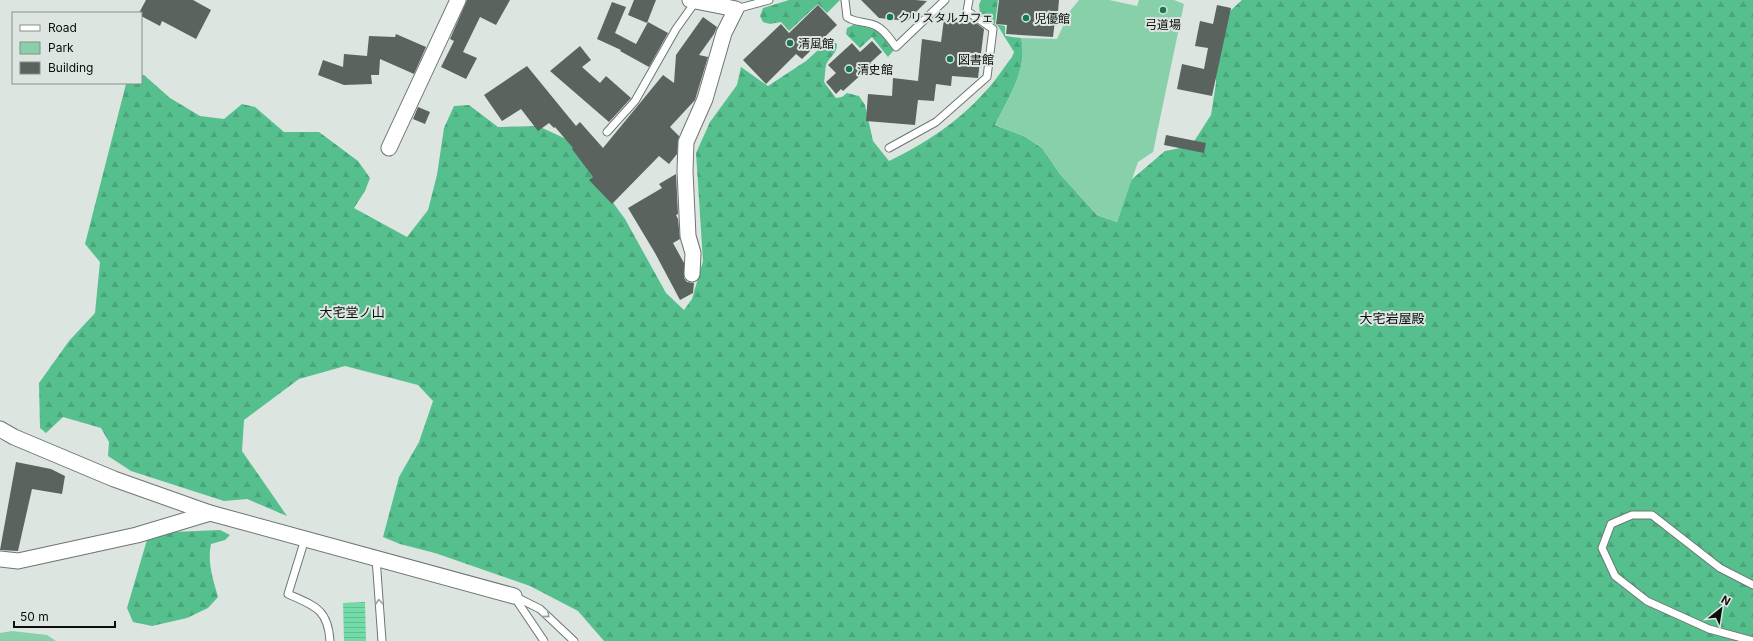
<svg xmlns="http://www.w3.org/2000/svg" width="1753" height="641" font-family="Inter,'Noto Sans JP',sans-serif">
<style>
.forest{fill:url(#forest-firs)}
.park{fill:#88d0aa}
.water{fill:url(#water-rules)}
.building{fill:#5b635e}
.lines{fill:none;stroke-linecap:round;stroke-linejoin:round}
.lane-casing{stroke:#6e7671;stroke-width:9}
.street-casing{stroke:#6e7671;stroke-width:17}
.lane{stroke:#fff;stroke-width:7}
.street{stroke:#fff;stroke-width:15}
.oneway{stroke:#9d9f9e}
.poi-dot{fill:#157951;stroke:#dce5e0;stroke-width:1.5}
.labels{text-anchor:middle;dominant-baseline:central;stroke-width:4;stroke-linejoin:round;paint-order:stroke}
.poi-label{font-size:12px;fill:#0b0e0c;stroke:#dce5e0;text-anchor:start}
.neighbourhood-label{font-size:13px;fill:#0b0e0c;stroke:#dce5e0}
</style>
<defs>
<pattern id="forest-firs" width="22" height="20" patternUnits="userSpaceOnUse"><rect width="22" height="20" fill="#55c08e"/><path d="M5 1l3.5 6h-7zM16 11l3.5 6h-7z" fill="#49a479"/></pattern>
<pattern id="water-rules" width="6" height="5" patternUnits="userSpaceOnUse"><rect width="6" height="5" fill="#72dca8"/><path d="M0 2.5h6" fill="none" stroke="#61bc8f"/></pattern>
</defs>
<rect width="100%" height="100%" fill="#dce5e0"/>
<g class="forest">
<polygon points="789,0 840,0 827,13 818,4 789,31 781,22 770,24 763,22 760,16 763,8"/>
<path d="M 981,0 L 998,0 L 995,24 L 1005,26 L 1005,36 L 1021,38 C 1029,68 1008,98 995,125 L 1024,136 L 1042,148 L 1060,174 L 1097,215 L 1117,222 L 1131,180 L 1165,151 L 1191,146 L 1211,115 L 1216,83 L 1216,56 L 1229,12 L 1242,0 L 1753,0 L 1753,641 L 604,641 L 578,611 L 530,586 L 435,553 L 400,544 L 383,537 L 399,477 L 419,442 L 433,401 L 418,385 L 345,366 L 299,379 L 244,420 L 242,451 L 287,516 L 247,499 L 224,501 L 131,471 L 108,456 L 109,442 L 101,428 L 63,417 L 46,433 L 40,428 L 39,383 L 69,341 L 95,313 L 100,262 L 85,244 L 126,84 L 141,83 L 141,75 L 144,75 L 170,98 L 200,116 L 224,119 L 242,104 L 255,107 L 284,132 L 319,132 L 358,161 L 370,178 L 365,191 L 354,208 L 407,237 L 428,210 L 437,175 L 444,128 L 454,106 L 469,105 L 498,127 L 538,126 L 575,143 L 595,178 L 625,219 L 666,293 L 684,310 L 692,299 L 703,261 L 696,153 L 710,122 L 737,85 L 741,67 L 768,86 L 806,61 L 826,43 L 832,41 L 837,44 C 837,54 829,57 826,65 C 825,70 825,77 824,82 L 836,98 L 842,97 L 847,93 L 859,96 L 865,105 L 873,141 L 889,161 C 924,144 957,123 983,94 C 994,83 1002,70 1012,57 L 1014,52 L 998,26 L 980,14 L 979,5 Z"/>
<path d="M 853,25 C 869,27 891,32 893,51 L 888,57 L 872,37 L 860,48 L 846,34 L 847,28 Z"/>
<path d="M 220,530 L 230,535 L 225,540 L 211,544 C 207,562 213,579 218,597 L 208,608 L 187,618 L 152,626 L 133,622 L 127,608 L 149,533 Z"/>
</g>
<g class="park">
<path d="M 1079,0 L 1109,0 L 1137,6 L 1139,0 L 1174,0 L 1184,4 L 1153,152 L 1138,162 L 1117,222 L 1097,215 L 1060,174 L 1042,148 L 1024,136 L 995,125 C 1008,98 1029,68 1021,38 L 1057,39 L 1070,11 Z"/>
<polygon points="12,631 47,635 56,641 0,641 0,633"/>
</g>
<polygon class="water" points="365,602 366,641 344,641 343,603"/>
<g class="building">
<polygon points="146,0 193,0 211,10 196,39 162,21 160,26 141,16 139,13"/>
<polygon points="467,0 510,0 496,25 480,17 463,52 477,58 466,79 441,67 454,41 450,39"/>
<polygon points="634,0 656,0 647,23 628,15"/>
<polygon points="861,0 915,0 927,1 907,21 879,18"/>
<polygon points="999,0 1059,0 1058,12 1056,12 1053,37 1006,34 1007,25 996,24"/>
<polygon points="612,2 626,7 615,33 636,44 648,22 668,33 649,67 620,51 621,50 597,39"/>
<polygon points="818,5 837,25 802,59 796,54 766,84 743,60 781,24 789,33"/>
<polygon points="1217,5 1231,8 1212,96 1177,89 1182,64 1204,69 1208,48 1195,46 1200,21 1213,24"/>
<polygon points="703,17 717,27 714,34 699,55 708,57 695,100 670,127 679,136 677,154 669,164 659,156 612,204 589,180 593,177 572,149 573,148 555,127 554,128 549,123 538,131 521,109 502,121 484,95 527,66 576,126 580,122 603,148 663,75 674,83 676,55"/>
<polygon points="944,19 976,23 984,29 978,78 952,76 951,86 936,84 934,101 918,100 915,125 866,121 868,94 892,96 893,78 918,81 922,39 941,42"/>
<polygon points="396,34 426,47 414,74 380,59 379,75 371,75 372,84 344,85 318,75 323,60 343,67 344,54 367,56 369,36 395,37"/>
<polygon points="872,41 882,52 870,63 872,65 843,91 841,89 836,94 826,82 836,73 828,65 852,43 860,52"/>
<polygon points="580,46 591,60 582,67 600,83 606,76 631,98 609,122 550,71"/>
<polygon points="418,107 430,112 425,124 413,119"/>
<polygon points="1166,135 1206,143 1204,153 1164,145"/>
<polygon points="676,174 678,214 676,215 678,219 680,239 673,243 684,263 684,278 687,282 694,283 693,293 680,300 655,253 628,208 662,188 659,184"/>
<polygon points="16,462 51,469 65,476 62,494 32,489 18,551 0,550"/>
</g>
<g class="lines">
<defs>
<g id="lane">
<path d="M 845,0 L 847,17 C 855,23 864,21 874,25 C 883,28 890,39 896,47 L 945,0"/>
<polyline points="736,9 769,0"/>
<polyline points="607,132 635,101 676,29 696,1"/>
<polyline points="889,148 936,122 987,77 993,29 967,11 969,0"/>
<path d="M 305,539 L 288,594 C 315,606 328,609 330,641"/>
<polyline points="376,558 382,641"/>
<polyline points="1753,585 1720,568 1652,515 1632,515 1611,524 1602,548 1615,576 1647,601 1709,629 1753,641"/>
<polyline points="514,596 540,609 574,641"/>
<polyline points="515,598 544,641"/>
</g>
<g id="street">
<polyline points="690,0 736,9 724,33 705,99 686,142 685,171 688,236 693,253 692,274"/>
<polyline points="389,148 458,0"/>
<polyline points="0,429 14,437 114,479 210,513 514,596"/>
<polyline points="0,559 18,561 137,535 210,513"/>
</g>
</defs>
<use href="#lane" class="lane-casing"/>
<use href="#street" class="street-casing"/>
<use href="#lane" class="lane"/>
<use href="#street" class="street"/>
</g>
<defs><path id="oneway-chevron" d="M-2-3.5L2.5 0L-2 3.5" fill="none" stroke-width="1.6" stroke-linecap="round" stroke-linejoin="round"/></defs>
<g class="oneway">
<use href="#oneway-chevron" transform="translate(379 602) rotate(-94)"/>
<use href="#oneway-chevron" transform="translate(547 615) rotate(41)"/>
</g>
<g class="poi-dot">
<circle cx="1163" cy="10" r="4"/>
<circle cx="890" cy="17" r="4"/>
<circle cx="1026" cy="18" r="4"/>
<circle cx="790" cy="43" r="4"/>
<circle cx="950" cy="59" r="4"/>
<circle cx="849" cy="69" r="4"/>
</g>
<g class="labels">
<g class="poi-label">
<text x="898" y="17">クリスタルカフェ</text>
<text x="1034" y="18">児優館</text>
<text x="1163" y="24" text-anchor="middle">弓道場</text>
<text x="798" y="43">清風館</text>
<text x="958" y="59">図書館</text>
<text x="857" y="69">清史館</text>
</g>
<g class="neighbourhood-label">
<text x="352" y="312">大宅堂ノ山</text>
<text x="1392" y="318">大宅岩屋殿</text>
</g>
</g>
<rect x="12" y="12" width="130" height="72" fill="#dce5e0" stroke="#888f8b"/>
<rect x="20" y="25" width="20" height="6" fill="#ffffff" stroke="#888f8b"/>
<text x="48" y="32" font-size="12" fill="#0b0e0c">Road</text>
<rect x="20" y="42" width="20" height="12" fill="#88d0aa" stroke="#888f8b"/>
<text x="48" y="52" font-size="12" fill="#0b0e0c">Park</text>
<rect x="20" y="62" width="20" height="12" fill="#5b635e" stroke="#888f8b"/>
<text x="48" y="72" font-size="12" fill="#0b0e0c">Building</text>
<g transform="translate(1721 609) rotate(30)" stroke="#dce5e0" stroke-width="3" paint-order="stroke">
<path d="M0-3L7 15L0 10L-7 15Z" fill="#0b0e0c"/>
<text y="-6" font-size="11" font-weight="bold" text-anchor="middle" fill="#0b0e0c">N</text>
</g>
<path d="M14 621v6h101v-6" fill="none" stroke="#0b0e0c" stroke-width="2"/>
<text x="20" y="621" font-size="12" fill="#0b0e0c" stroke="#dce5e0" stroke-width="3" paint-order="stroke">50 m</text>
</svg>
